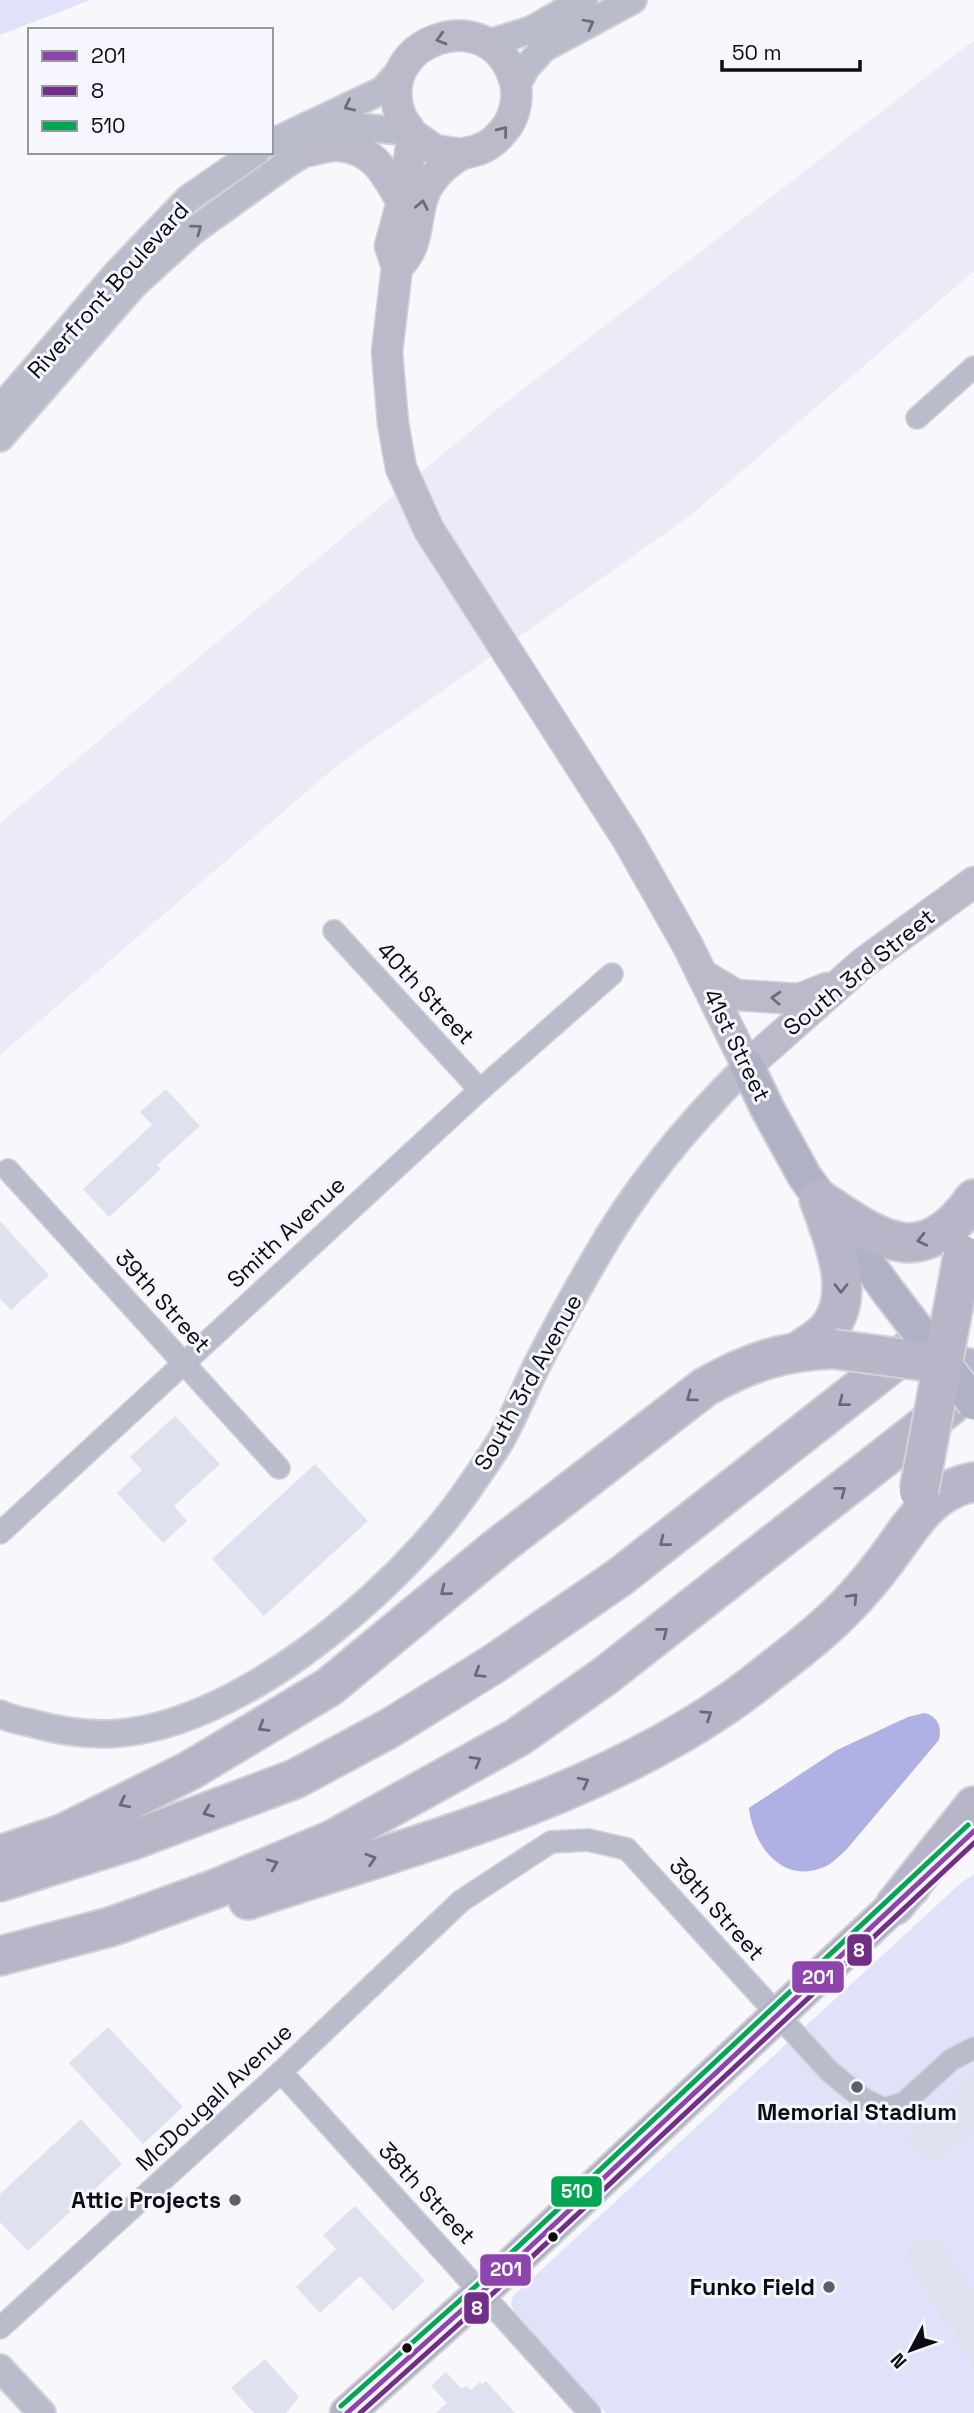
<svg xmlns="http://www.w3.org/2000/svg" width="974" height="2413" font-family="'Space Grotesk',sans-serif">
<style>
.built{fill:#eaebf7}
.green{fill:#e0e2f9}
.water{fill:#afb0e3}
.building{fill:#e0e1ee}
.lines{fill:none;stroke-linecap:round;stroke-linejoin:round}
.minor-casing{stroke:#d2d2d6;stroke-width:24}
.tertiary-casing{stroke:#d2d2d6;stroke-width:30}
.secondary-casing{stroke:#d2d2d6;stroke-width:33}
.primary-casing{stroke:#d2d2d6;stroke-width:37}
.motorway-casing{stroke:#d2d2d6;stroke-width:42}
.minor{stroke:#babbcb;stroke-width:21}
.tertiary{stroke:#babbcb;stroke-width:26}
.secondary{stroke:#babaca;stroke-width:30}
.primary{stroke:#b1b1c5;stroke-width:33}
.motorway{stroke:#b7b6c8;stroke-width:38}
.primary-bridge-casing{stroke:#d2d2d6;stroke-width:37;stroke-linecap:butt}
.motorway-bridge-casing{stroke:#d2d2d6;stroke-width:42;stroke-linecap:butt}
.primary-bridge{stroke:#b1b1c5;stroke-width:33}
.motorway-bridge{stroke:#b7b6c8;stroke-width:38}
.bus-1-casing{stroke:#f5f6fe;stroke-width:10}
.bus-2-casing{stroke:#f5f6fe;stroke-width:10}
.bus-3-casing{stroke:#f5f6fe;stroke-width:10}
.bus-1{stroke:#8e44ad;stroke-width:5}
.bus-2{stroke:#702e87;stroke-width:5}
.bus-3{stroke:#00a651;stroke-width:5}
.oneway{stroke:#6c6d78}
.oneway2{stroke:#6c6c78}
.oneway3{stroke:#6a6a77}
.poi-dot{fill:#5e5f65;stroke:#f5f6fe;stroke-width:2.5}
.bus-dot{fill:#0c0d13;stroke:#f5f6fe;stroke-width:2.5}
.labels{text-anchor:middle;dominant-baseline:central;stroke-width:6;stroke-linejoin:round;paint-order:stroke}
.street-label{font-size:23px;fill:#0c0d13;stroke:#f5f6fe}
.poi-label{font-size:23px;font-weight:bold;fill:#0c0d13;stroke:#f5f6fe;text-anchor:end}
.line-badge{stroke:#f5f6fe;stroke-width:2.5}
.badge-label{font-size:19px;text-anchor:middle;font-weight:bold;fill:#fff}
</style>
<rect width="100%" height="100%" fill="#f7f7fc"/>
<polygon class="built" points="974,40 974,271 691,515 339,764 0,1055 0,823 496,410"/>
<g class="green">
<polygon points="0,0 90,0 0,35"/>
<polygon points="974,1874 974,2413 606,2413 516,2315 511,2304 513,2296 962,1882"/>
</g>
<path class="water" d="M 924,1713 C 938,1716 942,1727 939,1740 L 846,1850 C 839,1856 832,1864 824,1867 C 782,1885 753,1845 749,1808 L 837,1750 L 908,1717 Z"/>
<g class="building">
<polygon points="166,1089 200,1126 157,1165 161,1169 109,1217 83,1189 152,1125 140,1112"/>
<polygon points="0,1221 49,1275 11,1310 0,1299"/>
<polygon points="175,1416 220,1464 174,1506 187,1521 163,1543 117,1493 142,1470 130,1457"/>
<polygon points="315,1464 368,1521 264,1616 212,1559"/>
<polygon points="108,2027 183,2107 143,2144 69,2063"/>
<polygon points="974,2077 974,2127 935,2162 932,2159 929,2161 908,2137"/>
<polygon points="81,2119 122,2164 28,2251 0,2222 0,2194"/>
<polygon points="355,2206 425,2281 393,2311 360,2276 320,2313 296,2287 336,2249 323,2235"/>
<polygon points="928,2237 932,2243 939,2238 974,2299 974,2371 948,2318 944,2321 905,2252"/>
<polygon points="265,2359 299,2397 286,2413 254,2413 231,2388"/>
<polygon points="446,2372 462,2389 466,2385 471,2390 480,2382 482,2385 486,2381 515,2413 436,2413 447,2403 431,2386"/>
</g>
<g class="lines">
<defs>
<g id="minor">
<polyline points="917,418 974,367"/>
<polyline points="334,931 480,1090"/>
<polyline points="8,1170 279,1468"/>
<polyline points="0,1533 480,1090 612,974"/>
<polyline points="281,2072 590,2413"/>
<polyline points="0,2328 281,2072 461,1901 551,1842 588,1840 627,1849 829,2071 862,2098 884,2109 904,2103 951,2060 974,2048"/>
</g>
<g id="tertiary">
<polyline points="489,43 531,30 584,0"/>
<polyline points="516,86 526,68 544,48 633,0"/>
<polyline points="271,143 383,90 403,67"/>
<polyline points="0,409 117,273 189,198 256,152"/>
<polyline points="0,438 134,285 193,231 285,165 308,151 323,138 359,127 411,132"/>
<path d="M 0,1714 C 10,1719 20,1721 31,1723 C 55,1730 80,1734 105,1734 C 232,1732 391,1596 462,1498 C 475,1479 489,1460 501,1440 C 514,1417 524,1391 536,1367 C 554,1331 574,1295 595,1259 C 635,1188 689,1123 747,1066"/>
<polyline points="0,2368 42,2413"/>
</g>
<g id="secondary">
<path d="M 308,151 C 318,149 330,145 340,146 C 375,149 387,176 402,202"/>
<polyline points="462,154 435,150 413,135 402,202 390,246 397,267 387,352 393,423 401,468 429,530 628,840 688,946 747,1066 863,963 974,882"/>
<path d="M 397,267 C 425,242 411,206 432,180 C 439,170 450,161 460,155 C 466,152 474,152 480,149 C 491,145 501,135 508,125 C 516,112 519,93 514,79 C 490,0 374,40 400,114 C 402,120 408,127 411,132"/>
<polyline points="703,975 736,995 799,999 827,988"/>
</g>
<g id="primary">
<polyline points="747,1066 768,1110 805,1177 890,1294"/>
<polyline points="347,2413 482,2292 913,1888"/>
</g>
<g id="motorway">
<path d="M 819,1199 C 879,1239 921,1273 974,1199"/>
<path d="M 801,1350 C 809,1344 820,1338 827,1330 C 859,1295 832,1237 819,1199"/>
<polyline points="944,1364 974,1369"/>
<path d="M 0,1855 L 62,1834 L 189,1771 L 329,1687 L 497,1548 L 705,1387 C 750,1362 782,1351 833,1349"/>
<polyline points="0,1882 130,1841 295,1779 390,1728 492,1665 620,1577 919,1342"/>
<path d="M 248,1900 C 418,1843 607,1796 752,1686 C 783,1661 817,1637 845,1608 C 860,1593 873,1577 886,1560 C 911,1527 929,1490 974,1482"/>
<polyline points="895,1905 974,1806"/>
<polyline points="0,1956 110,1927 215,1889 332,1840 518,1737 605,1676 951,1405"/>
</g>
</defs>
<use href="#minor" class="minor-casing"/>
<use href="#tertiary" class="tertiary-casing"/>
<use href="#secondary" class="secondary-casing"/>
<use href="#primary" class="primary-casing"/>
<use href="#motorway" class="motorway-casing"/>
<use href="#minor" class="minor"/>
<use href="#tertiary" class="tertiary"/>
<use href="#secondary" class="secondary"/>
<use href="#primary" class="primary"/>
<use href="#motorway" class="motorway"/>
<defs>
<polyline id="primary-bridge" points="890,1294 974,1403"/>
<g id="motorway-bridge">
<polyline points="833,1349 944,1364"/>
<polyline points="919,1491 963,1255"/>
</g>
</defs>
<use href="#primary-bridge" class="primary-bridge-casing"/>
<use href="#motorway-bridge" class="motorway-bridge-casing"/>
<use href="#primary-bridge" class="primary-bridge"/>
<use href="#motorway-bridge" class="motorway-bridge"/>
<defs>
<polyline id="bus-1" points="347,2413 482,2292 974,1831"/>
<polyline id="bus-2" points="360,2413 488,2298 974,1843"/>
<polyline id="bus-3" points="341,2406 476,2286 968,1825"/>
</defs>
<use href="#bus-1" class="bus-1-casing"/>
<use href="#bus-2" class="bus-2-casing"/>
<use href="#bus-3" class="bus-3-casing"/>
<use href="#bus-1" class="bus-1"/>
<use href="#bus-2" class="bus-2"/>
<use href="#bus-3" class="bus-3"/>
</g>
<defs><path id="oneway-chevron" d="M-2-3.5L2.5 0L-2 3.5" fill="none" stroke-width="1.6" stroke-linecap="round" stroke-linejoin="round" transform="scale(1.75)"/></defs>
<g class="oneway">
<use href="#oneway-chevron" transform="translate(589 24) rotate(-28)"/>
<use href="#oneway-chevron" transform="translate(349 106) rotate(155)"/>
<use href="#oneway-chevron" transform="translate(197 229) rotate(-37)"/>
</g>
<g class="oneway2">
<use href="#oneway-chevron" transform="translate(441 39) rotate(164)"/>
<use href="#oneway-chevron" transform="translate(503 131) rotate(-51)"/>
<use href="#oneway-chevron" transform="translate(422 205) rotate(-79)"/>
<use href="#oneway-chevron" transform="translate(776 998) rotate(-177)"/>
</g>
<g class="oneway3">
<use href="#oneway-chevron" transform="translate(922 1240) rotate(167)"/>
<use href="#oneway-chevron" transform="translate(841 1288) rotate(90)"/>
<use href="#oneway-chevron" transform="translate(691 1397) rotate(144)"/>
<use href="#oneway-chevron" transform="translate(843 1402) rotate(142)"/>
<use href="#oneway-chevron" transform="translate(841 1491) rotate(-38)"/>
<use href="#oneway-chevron" transform="translate(664 1542) rotate(142)"/>
<use href="#oneway-chevron" transform="translate(445 1591) rotate(141)"/>
<use href="#oneway-chevron" transform="translate(853 1598) rotate(-47)"/>
<use href="#oneway-chevron" transform="translate(663 1632) rotate(-38)"/>
<use href="#oneway-chevron" transform="translate(479 1673) rotate(148)"/>
<use href="#oneway-chevron" transform="translate(707 1715) rotate(-34)"/>
<use href="#oneway-chevron" transform="translate(263 1727) rotate(149)"/>
<use href="#oneway-chevron" transform="translate(476 1761) rotate(-30)"/>
<use href="#oneway-chevron" transform="translate(584 1782) rotate(-27)"/>
<use href="#oneway-chevron" transform="translate(124 1803) rotate(154)"/>
<use href="#oneway-chevron" transform="translate(208 1812) rotate(159)"/>
<use href="#oneway-chevron" transform="translate(371 1859) rotate(-18)"/>
<use href="#oneway-chevron" transform="translate(273 1864) rotate(-23)"/>
</g>
<g class="poi-dot">
<circle cx="857" cy="2087" r="7"/>
<circle cx="235" cy="2200" r="7"/>
<circle cx="829" cy="2287" r="7"/>
</g>
<g class="bus-dot">
<circle cx="553" cy="2237" r="6"/>
<circle cx="407" cy="2348" r="6"/>
</g>
<g class="labels">
<g class="street-label">
<text transform="translate(108 290) rotate(-48)">Riverfront Boulevard</text>
<text transform="translate(859 972) rotate(-39)">South 3rd Street</text>
<text transform="translate(426 993) rotate(47)">40th Street</text>
<text transform="translate(737 1045) rotate(64)">41st Street</text>
<text transform="translate(286 1232) rotate(-43)">Smith Avenue</text>
<text transform="translate(163 1301) rotate(48)">39th Street</text>
<text transform="translate(528 1382) rotate(-61)">South 3rd Avenue</text>
<text transform="translate(717 1909) rotate(48)">39th Street</text>
<text transform="translate(214 2097) rotate(-43)">McDougall Avenue</text>
<text transform="translate(427 2193) rotate(47)">38th Street</text>
</g>
<g class="poi-label">
<text x="857" y="2112" text-anchor="middle">Memorial Stadium</text>
<text x="221" y="2200">Attic Projects</text>
<text x="815" y="2287">Funko Field</text>
</g>
</g>
<g class="line-badge">
<rect x="846" y="1933" width="27" height="34" rx="7" fill="#702e87"/>
<rect x="791" y="1960" width="54" height="34" rx="7" fill="#8e44ad"/>
<rect x="550" y="2175" width="53" height="33" rx="7" fill="#00a651"/>
<rect x="479" y="2253" width="53" height="34" rx="7" fill="#8e44ad"/>
<rect x="463" y="2291" width="27" height="34" rx="7" fill="#702e87"/>
</g>
<g class="badge-label">
<text x="859" y="1957">8</text>
<text x="818" y="1984">201</text>
<text x="577" y="2198">510</text>
<text x="506" y="2276">201</text>
<text x="477" y="2315">8</text>
</g>
<rect x="28" y="28" width="245" height="126" fill="#f5f6fe" stroke="#9899a0" stroke-width="2"/>
<rect x="42" y="51" width="35" height="10" fill="#8e44ad" stroke="#9899a0" stroke-width="2"/>
<text x="91" y="63" font-size="21" fill="#0c0d13">201</text>
<rect x="42" y="86" width="35" height="10" fill="#702e87" stroke="#9899a0" stroke-width="2"/>
<text x="91" y="98" font-size="21" fill="#0c0d13">8</text>
<rect x="42" y="121" width="35" height="10" fill="#00a651" stroke="#9899a0" stroke-width="2"/>
<text x="91" y="133" font-size="21" fill="#0c0d13">510</text>
<g transform="translate(911 2350) rotate(229)" stroke="#f5f6fe" stroke-width="5" paint-order="stroke">
<path d="M0-5L12 26L0 18L-12 26Z" fill="#0c0d13"/>
<text y="-10" font-size="19" font-weight="bold" text-anchor="middle" fill="#0c0d13">N</text>
</g>
<path d="M722 60v10h138v-10" fill="none" stroke="#0c0d13" stroke-width="3.5"/>
<text x="732" y="60" font-size="21" fill="#0c0d13" stroke="#f5f6fe" stroke-width="5" paint-order="stroke">50 m</text>
</svg>
